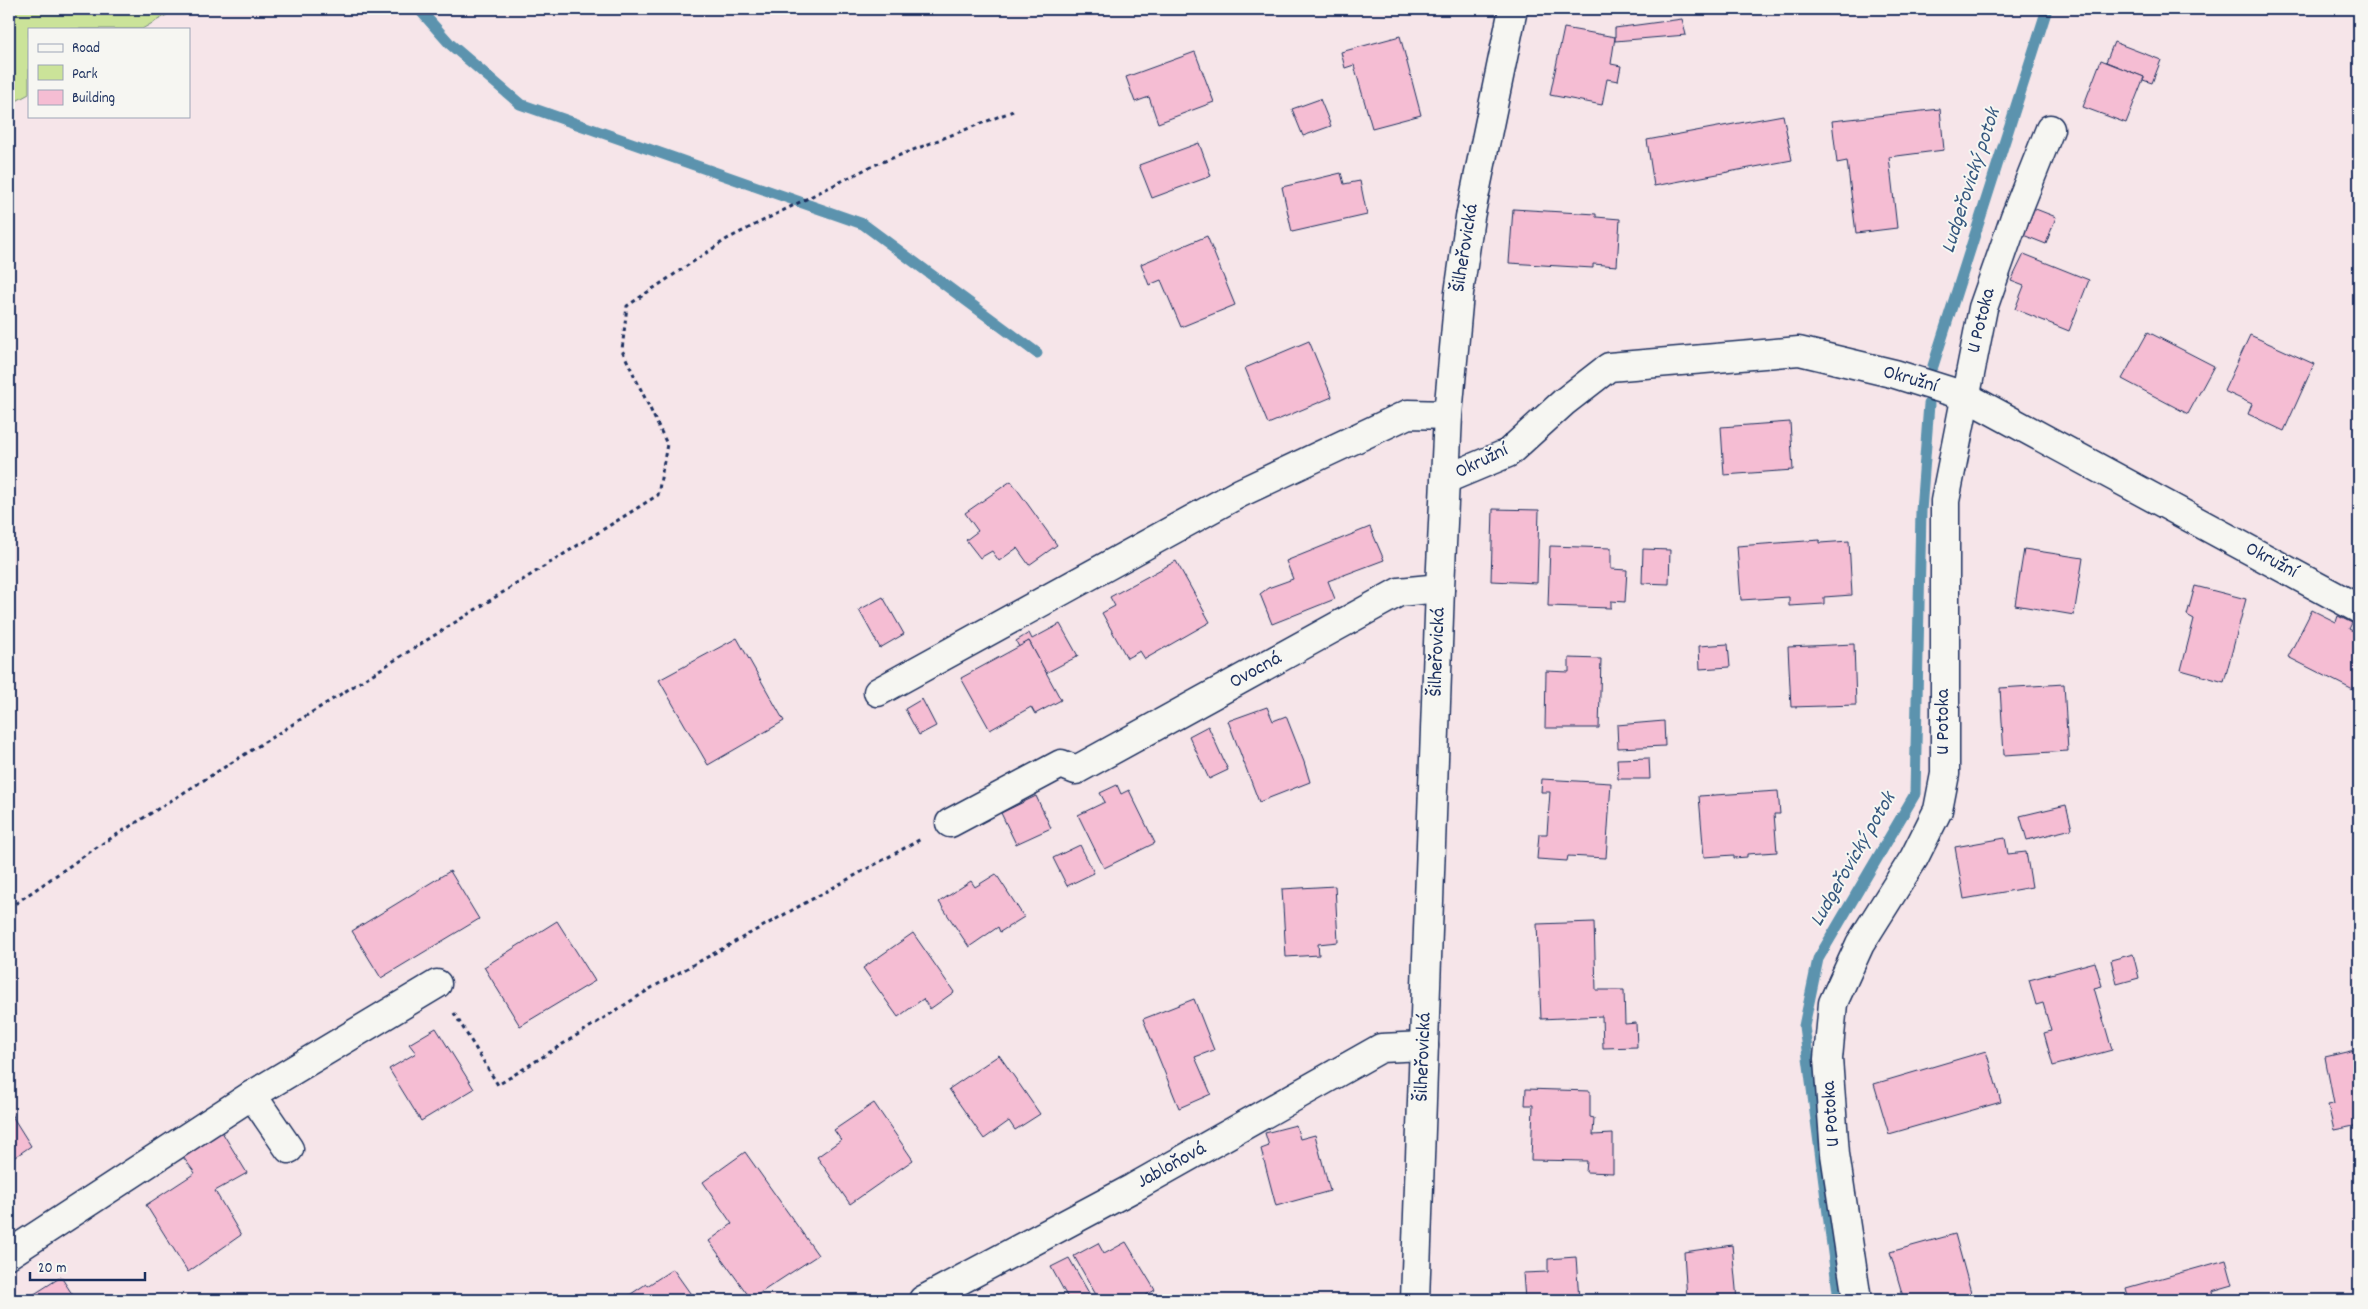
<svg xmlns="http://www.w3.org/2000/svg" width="2368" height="1309" font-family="Dekko,sans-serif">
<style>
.green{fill:#cbe399;stroke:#73897c}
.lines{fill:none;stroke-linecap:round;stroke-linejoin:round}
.stream{stroke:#5b93ae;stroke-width:11}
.building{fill:#f5bdd3;stroke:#1b2f5e}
.minor-casing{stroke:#1b2f5e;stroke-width:31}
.path{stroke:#1b2f5e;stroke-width:3;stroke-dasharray:4 4;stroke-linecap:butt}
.minor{stroke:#f6f6f2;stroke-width:28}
.labels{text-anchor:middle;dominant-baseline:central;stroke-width:4;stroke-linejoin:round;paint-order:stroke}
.street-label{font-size:20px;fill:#1b2f5e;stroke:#f6f6f2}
.water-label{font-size:21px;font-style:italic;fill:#36587f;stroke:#f6f6f2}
</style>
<rect width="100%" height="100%" fill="#f6e5e9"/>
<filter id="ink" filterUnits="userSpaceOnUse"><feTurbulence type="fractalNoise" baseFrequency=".02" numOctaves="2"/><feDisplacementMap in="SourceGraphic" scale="10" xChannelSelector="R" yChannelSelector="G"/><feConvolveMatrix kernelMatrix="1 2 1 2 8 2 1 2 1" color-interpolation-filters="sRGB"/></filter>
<g filter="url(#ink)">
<polygon class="green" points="9,9 177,9 142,29 29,29 29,94 9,105"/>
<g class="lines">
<g class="stream">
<polyline points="419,9 450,44 520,104 863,224 1037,353"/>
<polyline points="1933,366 2047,9"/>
<polyline points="1839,1300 1804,1026 1818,959 1915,794 1921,511 1929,404"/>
</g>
</g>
<g class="building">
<polygon points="1682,19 1686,35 1615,41 1615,28"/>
<polygon points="1564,28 1615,37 1611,64 1621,66 1618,81 1607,79 1602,105 1550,95"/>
<polygon points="1400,36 1421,115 1372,128 1354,65 1345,68 1341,52"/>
<polygon points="2114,42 2161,60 2152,83 2143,80 2144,77 2106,62"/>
<polygon points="1195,52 1214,102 1158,123 1149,97 1135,102 1126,77"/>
<polygon points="2101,60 2144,77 2126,123 2083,107"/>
<polygon points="1320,99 1331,126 1303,136 1292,109"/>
<polygon points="1940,109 1944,150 1889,157 1897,228 1856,233 1847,161 1837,163 1832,121"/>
<polygon points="1783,115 1792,160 1654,186 1647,140"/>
<polygon points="1199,143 1211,176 1152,198 1139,165"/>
<polygon points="1341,173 1344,184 1360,181 1367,215 1292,232 1282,187"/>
<polygon points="2028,206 2056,217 2046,244 2018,233"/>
<polygon points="1513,209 1596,214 1596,217 1620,219 1617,266 1593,264 1593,268 1509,263"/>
<polygon points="1207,236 1235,305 1181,327 1161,280 1149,285 1141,264"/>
<polygon points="2024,254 2089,280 2069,331 2015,309 2024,286 2011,281"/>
<polygon points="2148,332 2214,366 2188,414 2122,379"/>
<polygon points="2250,335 2314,364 2284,431 2248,414 2252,404 2224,391"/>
<polygon points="1309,341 1332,397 1268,424 1245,368"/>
<polygon points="1790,422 1793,470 1724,475 1721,427"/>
<polygon points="1011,481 1057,545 1029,565 1017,548 999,561 992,551 980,558 966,540 978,531 965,513"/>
<polygon points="1493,509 1539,510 1537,583 1491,581"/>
<polygon points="1370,527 1384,560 1328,581 1335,599 1272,624 1260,594 1268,588 1293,579 1286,561"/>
<polygon points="1820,540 1820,543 1849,541 1852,595 1824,597 1824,604 1789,606 1789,597 1741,600 1737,546"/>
<polygon points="1550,546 1611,548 1611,569 1627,570 1625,602 1611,601 1611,608 1548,606"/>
<polygon points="1643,549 1670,550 1669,584 1642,583"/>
<polygon points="2024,549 2083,558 2074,615 2015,605"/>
<polygon points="1176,561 1210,622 1145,659 1140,651 1127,658 1102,613 1115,606 1110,597"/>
<polygon points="2195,586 2246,599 2224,682 2181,670 2194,619 2187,615"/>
<polygon points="883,597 904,634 880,648 859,610"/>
<polygon points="2312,610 2336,622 2338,616 2352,623 2349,629 2359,634 2359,693 2288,657"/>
<polygon points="1060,624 1078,656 1046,673 1029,641 1019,647 1016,641 1029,633 1032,639"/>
<polygon points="737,638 784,721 708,765 659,680"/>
<polygon points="1029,641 1061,700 1035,714 1031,707 990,730 961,678"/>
<polygon points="1728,644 1730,667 1700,669 1699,646"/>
<polygon points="1854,644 1856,705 1791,707 1788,647"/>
<polygon points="1569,658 1601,659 1599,728 1545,728 1546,671 1569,672"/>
<polygon points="2064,684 2068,751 2004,755 2000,688"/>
<polygon points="922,699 936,726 919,735 905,709"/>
<polygon points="1267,707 1273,721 1286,716 1304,762 1310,782 1259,802 1228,721"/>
<polygon points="1664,721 1665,746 1618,748 1617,725"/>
<polygon points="1208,726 1228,770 1209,779 1189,736"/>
<polygon points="1649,758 1650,779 1618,779 1617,759"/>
<polygon points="1542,779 1611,783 1606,858 1568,856 1567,861 1537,859 1539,834 1547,834 1550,792 1541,792"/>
<polygon points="1117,785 1121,794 1129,790 1155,843 1104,868 1078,815 1105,802 1100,793"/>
<polygon points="1778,791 1780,814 1774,814 1777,852 1747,854 1747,857 1734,858 1734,855 1704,857 1699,796"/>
<polygon points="1036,796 1051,828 1016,844 1001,813"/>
<polygon points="2066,805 2072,829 2027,840 2020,816"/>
<polygon points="2005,838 2008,854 2026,852 2032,887 1964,899 1955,847"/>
<polygon points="1080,845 1094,873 1067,886 1053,858"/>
<polygon points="450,871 479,919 381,978 352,931"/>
<polygon points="996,874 1024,917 1000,932 998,927 969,947 939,902 971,881 975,887"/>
<polygon points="1335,886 1338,942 1318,944 1319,955 1286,957 1282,889"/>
<polygon points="557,921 595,981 520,1026 484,967"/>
<polygon points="1594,922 1596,990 1624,990 1625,1024 1636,1023 1637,1047 1603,1048 1602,1016 1541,1019 1537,924"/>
<polygon points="913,933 954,992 930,1009 923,999 898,1017 863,968"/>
<polygon points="2133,954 2139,978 2117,984 2111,960"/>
<polygon points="2095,962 2102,986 2094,988 2112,1050 2053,1066 2044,1033 2051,1031 2043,1003 2036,1005 2029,980"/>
<polygon points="1194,999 1214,1050 1195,1057 1211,1094 1179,1108 1143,1019"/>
<polygon points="436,1028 474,1089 421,1121 389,1069 416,1053 409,1044"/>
<polygon points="2359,1049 2359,1125 2334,1130 2328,1105 2334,1104 2325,1057"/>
<polygon points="1986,1051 2001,1102 1889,1134 1874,1084"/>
<polygon points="999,1055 1040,1114 1015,1130 1009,1121 984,1139 949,1089"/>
<polygon points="1526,1089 1590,1091 1590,1117 1594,1118 1593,1135 1613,1134 1613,1173 1586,1172 1587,1161 1531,1160 1533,1105 1525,1105"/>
<polygon points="874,1103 913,1160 850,1204 817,1157 841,1140 834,1130"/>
<polygon points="9,1111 31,1146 9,1161"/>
<polygon points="1296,1125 1300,1139 1315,1135 1330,1191 1276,1206 1261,1149 1269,1146 1265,1133"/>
<polygon points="222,1132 247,1173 215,1191 241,1235 188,1272 146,1205 195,1173 183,1157"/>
<polygon points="745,1152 818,1255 751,1299 709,1241 732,1224 703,1182"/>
<polygon points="1955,1234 1972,1296 1957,1300 1904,1300 1890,1252"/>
<polygon points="1126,1242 1155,1290 1138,1300 1099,1300 1074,1256 1098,1243 1104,1254"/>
<polygon points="1732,1245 1737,1300 1687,1300 1684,1252"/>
<polygon points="1576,1257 1579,1300 1525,1300 1523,1273 1548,1272 1548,1259"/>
<polygon points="1069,1258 1093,1300 1069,1300 1051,1267"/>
<polygon points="2226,1260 2233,1285 2212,1291 2214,1300 2129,1300 2126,1288"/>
<polygon points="673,1269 695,1300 622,1300 646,1284 647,1286"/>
<polygon points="61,1277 76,1300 25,1300"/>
</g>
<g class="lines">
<defs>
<g id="minor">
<polyline points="1446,479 1508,453 1564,402 1609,367 1799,351 1895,374 1965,396 2359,609"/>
<polyline points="878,692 1240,493 1408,414 1448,415"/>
<polyline points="950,823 1061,764 1076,770 1399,592 1440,588"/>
<polyline points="252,1095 289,1149"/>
<polyline points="9,1254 252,1095 437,984"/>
<polyline points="923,1300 1133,1188 1381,1048 1424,1046"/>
<polyline points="1415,1300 1440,588 1448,415 1459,293 1470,217 1513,9"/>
<polyline points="1857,1300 1835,1154 1828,1059 1833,1003 1860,944 1914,858 1938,810 1945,774 1945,501 1983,308 2015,217 2050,129"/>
</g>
</defs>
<use href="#minor" class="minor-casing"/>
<g class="path">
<polyline points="9,908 94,849 658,495 667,444 622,350 627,306 727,239 800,202 872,166 1013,111"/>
<polyline points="454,1013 498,1085 653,987 921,839"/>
</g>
<use href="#minor" class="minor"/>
</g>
</g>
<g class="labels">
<g class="street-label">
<text transform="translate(1466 248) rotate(-81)">Šilheřovická</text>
<text transform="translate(1982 321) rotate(-76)">U Potoka</text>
<text transform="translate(1910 380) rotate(16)">Okružní</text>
<text transform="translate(1482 462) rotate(-26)">Okružní</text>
<text transform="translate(2271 561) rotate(28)">Okružní</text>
<text transform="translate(1438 652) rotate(-88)">Šilheřovická</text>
<text transform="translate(1256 671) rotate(-29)">Ovocná</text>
<text transform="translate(1944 722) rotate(-90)">U Potoka</text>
<text transform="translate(1424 1057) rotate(-88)">Šilheřovická</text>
<text transform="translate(1832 1114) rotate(-94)">U Potoka</text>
<text transform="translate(1172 1166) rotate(-29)">Jabloňová</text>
</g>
<g class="water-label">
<text transform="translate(1972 181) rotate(-72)">Ludgeřovický potok</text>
<text transform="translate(1854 860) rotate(-60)">Ludgeřovický potok</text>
</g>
</g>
<rect width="2368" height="1309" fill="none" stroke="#f6f6f2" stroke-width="30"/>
<rect x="15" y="15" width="2338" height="1279" fill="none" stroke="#1b2f5e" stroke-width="2" filter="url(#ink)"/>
<rect x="28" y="28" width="162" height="90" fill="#f6f6f2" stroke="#9ea6b7"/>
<rect x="38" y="44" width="25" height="8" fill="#f6f6f2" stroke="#9ea6b7"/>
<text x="72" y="52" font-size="15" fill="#1b2f5e">Road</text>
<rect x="38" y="65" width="25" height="15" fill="#cbe399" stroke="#9ea6b7"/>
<text x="72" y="78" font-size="15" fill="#1b2f5e">Park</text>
<rect x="38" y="90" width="25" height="15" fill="#f5bdd3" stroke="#9ea6b7"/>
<text x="72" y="102" font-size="15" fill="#1b2f5e">Building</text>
<path d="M30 1272v8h115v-8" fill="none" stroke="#1b2f5e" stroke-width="2.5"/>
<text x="38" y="1272" font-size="15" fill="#1b2f5e" stroke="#f6f6f2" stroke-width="4" paint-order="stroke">20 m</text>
</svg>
